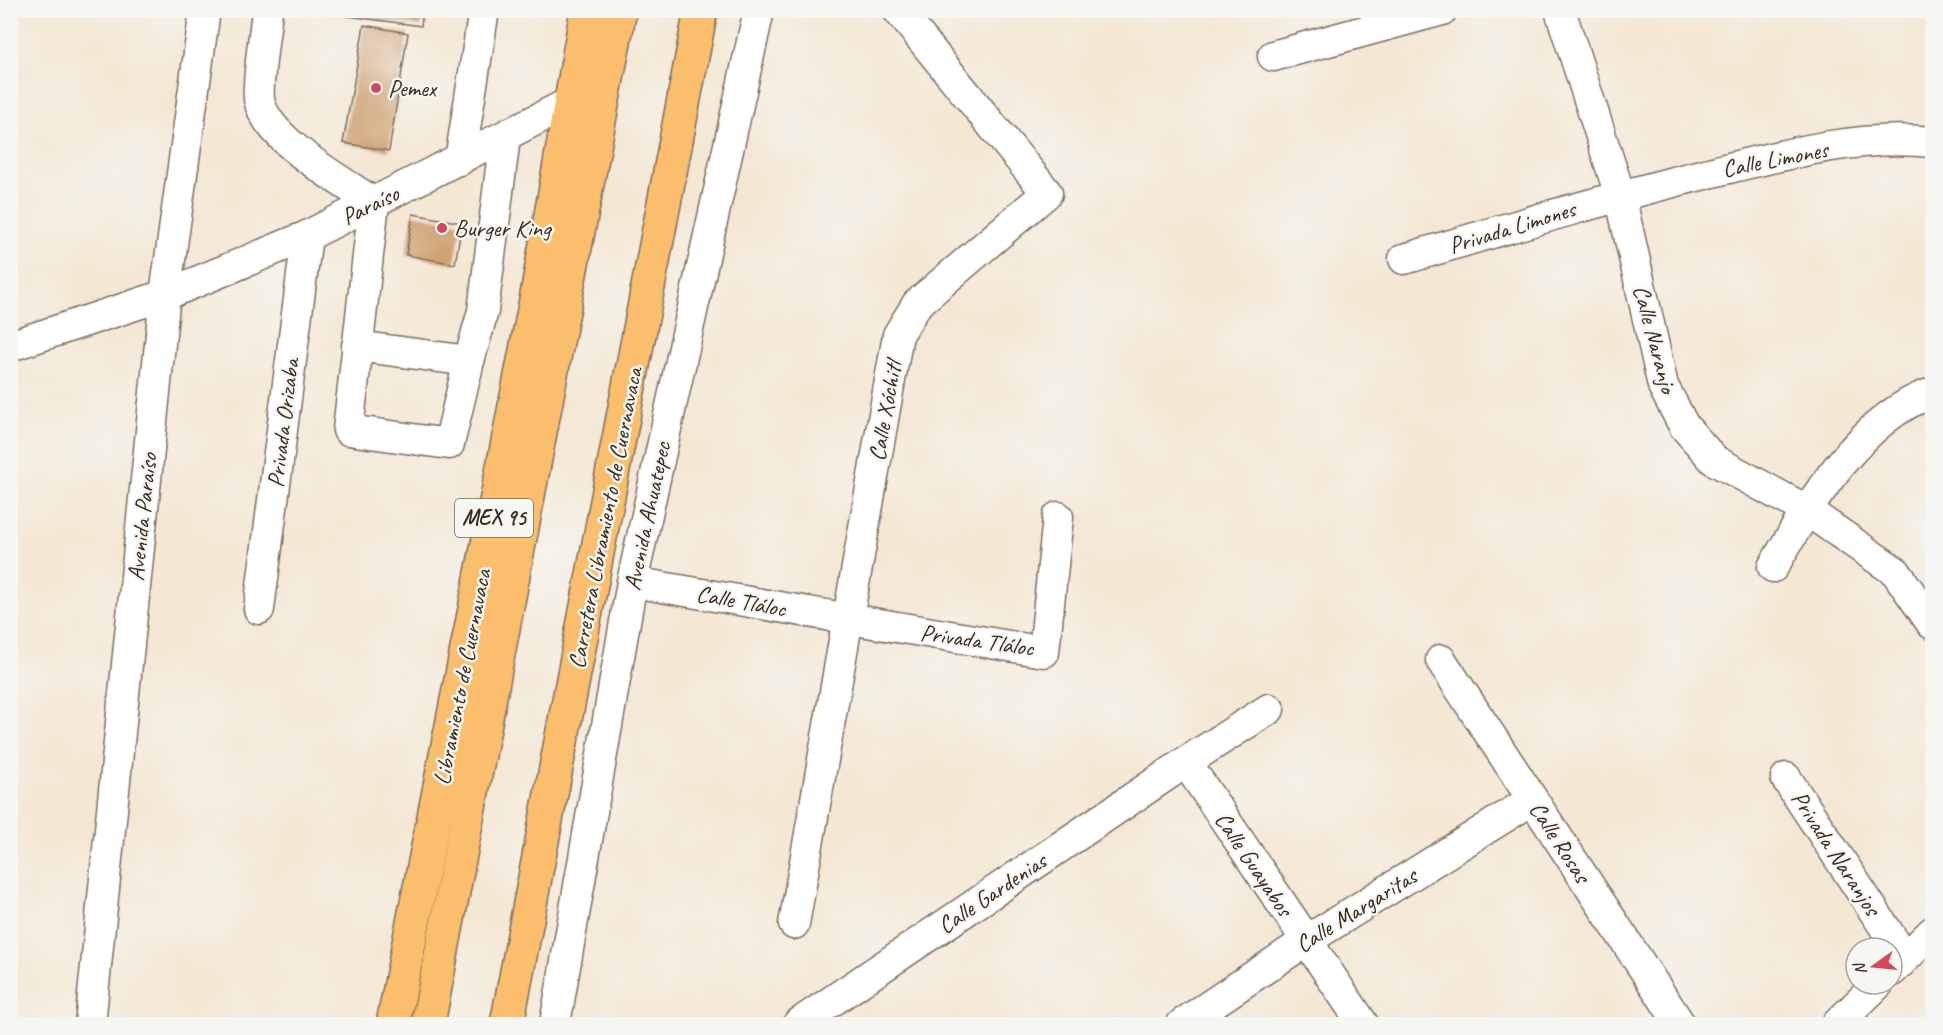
<svg xmlns="http://www.w3.org/2000/svg" width="1943" height="1035" font-family="Caveat,sans-serif">
<style>
.building{fill:#cea273}
.lines{fill:none;stroke-linecap:round;stroke-linejoin:round}
.minor-casing{stroke:#7c6c5e;stroke-width:33}
.major-casing{stroke:#7c6c5e;stroke-width:36}
.highway-casing{stroke:#7c6c5e;stroke-width:36}
.minor{stroke:#fff;stroke-width:30}
.major{stroke:#fabe6d;stroke-width:33}
.highway{stroke:#fabe6d;stroke-width:33}
.poi-dot{fill:#d1495b;stroke:#f6f6f2;stroke-width:2}
.labels{text-anchor:middle;dominant-baseline:central;stroke-width:5;stroke-linejoin:round;paint-order:stroke}
.shield{fill:#f6f6f2;stroke:#73675e;stroke-width:1.5}
.shield-label{font-size:22px;font-weight:bold;fill:#3b2a1e}
.poi-label{font-size:24px;fill:#3b2a1e;stroke:#f6f6f2;text-anchor:start}
.street-label{font-size:24px;fill:#3b2a1e;stroke:#f6f6f2}
</style>
<rect width="100%" height="100%" fill="#f6f6f2"/>
<filter id="ink" filterUnits="userSpaceOnUse"><feTurbulence type="fractalNoise" baseFrequency=".0167" numOctaves="2"/><feDisplacementMap in="SourceGraphic" scale="12" xChannelSelector="R" yChannelSelector="G"/><feConvolveMatrix kernelMatrix="1 2 1 2 8 2 1 2 1" color-interpolation-filters="sRGB"/></filter>
<filter id="wash" filterUnits="userSpaceOnUse"><feTurbulence type="fractalNoise" baseFrequency=".008" numOctaves="4" result="noise"/><feDisplacementMap in="SourceGraphic" scale="24" xChannelSelector="R" yChannelSelector="G"/><feGaussianBlur stdDeviation="1.35" result="paint"/><feColorMatrix in="noise" values="0 0 0 0 0 0 0 0 0 0 0 0 0 0 0 0 0 1.4 0 .05"/><feComposite in="paint" operator="in"/></filter>
<g filter="url(#wash)">
<rect width="100%" height="100%" fill="#f4e7d4"/>
<g id="blocks">
<g class="building">
<polygon points="304,10 423,10 421,26"/>
<polygon points="364,25 408,33 389,151 343,143"/>
<polygon points="413,214 462,223 455,264 406,255"/>
</g>
</g>
</g>
<g filter="url(#ink)">
<use href="#blocks" fill-opacity="0" stroke="#7c6c5e" stroke-width="1.5"/>
<g class="lines">
<defs>
<g id="minor">
<path d="M 267,10 C 265,33 257,79 259,99 C 265,139 342,181 374,203 L 348,430 L 449,444 L 469,361"/>
<polyline points="1560,10 1620,195 1663,386 1684,426 1714,460 1806,510 1896,572 1932,624"/>
<polyline points="1273,56 1442,10"/>
<polyline points="460,160 484,10"/>
<path d="M 1404,259 C 1508,228 1611,197 1717,171 C 1786,154 1861,134 1932,142"/>
<polyline points="10,346 165,295 307,236 569,103"/>
<polyline points="357,346 469,361 483,311 505,137"/>
<path d="M 1773,567 C 1809,505 1861,416 1932,393"/>
<polyline points="632,582 1044,652 1058,517"/>
<polyline points="259,609 307,236"/>
<polyline points="1441,660 1680,1024"/>
<polyline points="1186,762 1363,1024"/>
<polyline points="1786,778 1905,958"/>
<polyline points="794,924 898,335 917,304 1047,193 898,10"/>
<polyline points="1892,971 1932,932"/>
<polyline points="90,1024 165,295 205,10"/>
<polyline points="555,1024 632,582 759,10"/>
<polyline points="798,1024 1186,762 1269,709"/>
<polyline points="1182,1024 1306,941 1532,800"/>
<polyline points="1837,1024 1878,984"/>
</g>
<polyline id="major" points="393,1024 537,295 587,10"/>
<g id="highway">
<polyline points="428,1024 620,10"/>
<polyline points="507,1024 701,10"/>
</g>
</defs>
<use href="#minor" class="minor-casing"/>
<use href="#major" class="major-casing"/>
<use href="#highway" class="highway-casing"/>
<use href="#minor" class="minor"/>
<use href="#major" class="major"/>
<use href="#highway" class="highway"/>
</g>
</g>
<g class="poi-dot">
<circle cx="376" cy="88" r="6"/>
<circle cx="442" cy="228" r="6"/>
</g>
<g class="labels">
<rect class="shield" x="455" y="499" width="78" height="38" rx="4.5"/>
<g class="shield-label">
<text x="494" y="518">MEX 95</text>
</g>
<g class="poi-label">
<text x="388" y="88">Pemex</text>
<text x="454" y="228">Burger King</text>
</g>
<g class="street-label">
<text transform="translate(1775 159) rotate(-11)">Calle Limones</text>
<text transform="translate(370 205) rotate(-26)">Paraíso</text>
<text transform="translate(1512 227) rotate(-17)">Privada Limones</text>
<text transform="translate(1655 339) rotate(75)">Calle Naranjo</text>
<text transform="translate(885 411) rotate(-80)">Calle Xóchitl</text>
<text transform="translate(283 423) rotate(-83)">Privada Orizaba</text>
<text transform="translate(647 516) rotate(-78)">Avenida Ahuatepec</text>
<text transform="translate(142 517) rotate(-84)">Avenida Paraíso</text>
<text transform="translate(605 518) rotate(-79)">Carretera Libramiento de Cuernavaca</text>
<text transform="translate(741 601) rotate(10)">Calle Tláloc</text>
<text transform="translate(977 640) rotate(8)">Privada Tláloc</text>
<text transform="translate(462 677) rotate(-79)">Libramiento de Cuernavaca</text>
<text transform="translate(1560 842) rotate(57)">Calle Rosas</text>
<text transform="translate(1836 853) rotate(57)">Privada Naranjos</text>
<text transform="translate(1254 864) rotate(56)">Calle Guayabos</text>
<text transform="translate(992 893) rotate(-34)">Calle Gardenias</text>
<text transform="translate(1356 910) rotate(-32)">Calle Margaritas</text>
</g>
</g>
<rect width="1943" height="1035" fill="none" stroke="#f6f6f2" stroke-width="36"/>
<g transform="translate(1874 966) rotate(255)"><circle r="28" fill="#f6f6f2" stroke="#aba49d" stroke-width="1.5"/>
<path d="M0-4.5L10 22L0 15L-10 22Z" fill="#d1495b"/>
<text y="-9" font-size="16" font-weight="bold" text-anchor="middle" fill="#3b2a1e">N</text>
</g>
</svg>
